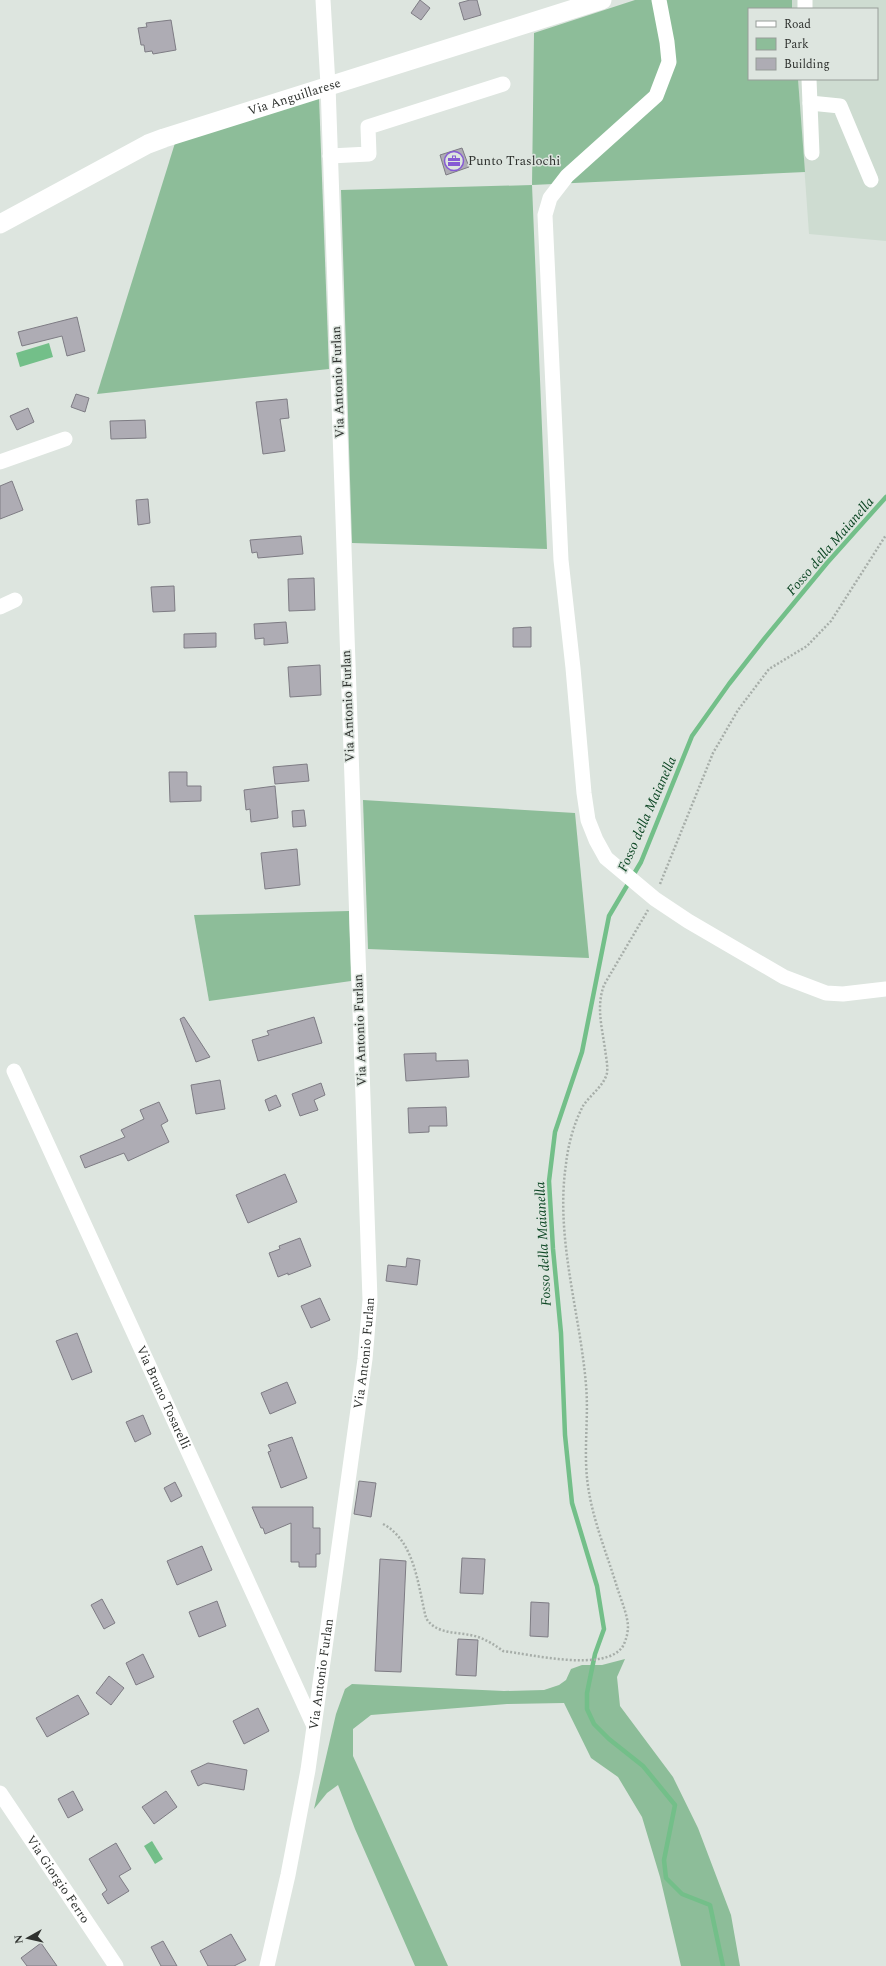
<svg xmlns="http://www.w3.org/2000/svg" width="886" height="1966" font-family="Spectral,serif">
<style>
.built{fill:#cedcd1}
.green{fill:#8dbd99}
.water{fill:#73bf89}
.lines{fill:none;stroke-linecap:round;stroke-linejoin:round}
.stream{stroke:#73bf89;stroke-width:4.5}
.building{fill:#aeacb4;stroke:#7e7c84}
.path{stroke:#a7aea9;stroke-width:2.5;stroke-dasharray:2 2;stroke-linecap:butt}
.minor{stroke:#fff;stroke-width:15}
.major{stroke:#fff;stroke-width:19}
.labels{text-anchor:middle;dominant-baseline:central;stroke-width:3;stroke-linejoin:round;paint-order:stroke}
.street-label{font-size:13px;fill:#2f322f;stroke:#dde5df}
.poi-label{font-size:13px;fill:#2f322f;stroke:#dde5df;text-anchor:start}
.water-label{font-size:14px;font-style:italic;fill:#0e4725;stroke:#dde5df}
</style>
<rect width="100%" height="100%" fill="#dde5df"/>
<polygon class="built" points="792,0 886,0 886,241 809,234 798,79 877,79 877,9 792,9"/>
<g class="green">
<polygon points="635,0 792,0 792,9 749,9 749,79 798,79 805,172 532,185 547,549 352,543 341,190 532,185 534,33"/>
<polygon points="319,97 329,369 97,394 175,143"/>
<polygon points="363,800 575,813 589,958 368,949"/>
<polygon points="349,911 351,981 209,1001 194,915"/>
<polygon points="625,1659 617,1677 620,1706 673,1777 698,1828 731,1915 740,1966 681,1966 660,1877 642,1817 618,1777 591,1758 564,1703 507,1704 371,1715 353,1729 353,1756 448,1966 415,1966 355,1829 338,1785 327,1793 314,1809 336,1714 345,1689 352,1684 504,1691 544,1690 559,1685 566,1680 571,1669 582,1665 602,1665"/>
</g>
<g class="water">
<polygon points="49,343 53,357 20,367 16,353"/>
<polygon points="152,1841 163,1859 155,1864 144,1846"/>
</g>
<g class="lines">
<polyline class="stream" points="723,1966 710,1905 682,1894 666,1878 664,1860 675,1805 643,1766 609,1739 594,1724 587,1709 587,1693 595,1654 604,1629 597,1586 572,1503 565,1435 561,1333 553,1249 549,1181 555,1132 582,1052 609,916 641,862 692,736 729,684 765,638 827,563 886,497"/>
</g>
<g class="building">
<polygon points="420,0 430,8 421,20 411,13"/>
<polygon points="470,0 477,0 481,15 464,20 459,3"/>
<polygon points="171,20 176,50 153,54 152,51 145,52 144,45 141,45 138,28 147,27 146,23"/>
<polygon points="462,148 469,167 446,175 440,155"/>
<polygon points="77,317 85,351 67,356 62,336 22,346 18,332"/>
<polygon points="76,394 89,398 85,412 71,407"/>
<polygon points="287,399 289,418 280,419 285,451 263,454 256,402"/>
<polygon points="28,408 34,422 17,430 10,416"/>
<polygon points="145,420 146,438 111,439 110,421"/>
<polygon points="12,481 23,510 0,519 0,486"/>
<polygon points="148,499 150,523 138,525 136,500"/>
<polygon points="301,536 303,554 258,558 257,552 252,553 250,540"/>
<polygon points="314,578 315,610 289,611 288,579"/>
<polygon points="174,586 175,611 153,612 151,587"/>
<polygon points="286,622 288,643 264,645 264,638 255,639 254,624"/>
<polygon points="531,627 531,647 513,647 513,628"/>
<polygon points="216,633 216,647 184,648 184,634"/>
<polygon points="320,665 321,695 290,697 288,667"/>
<polygon points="307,764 309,781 275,784 273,767"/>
<polygon points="169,772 187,772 187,786 201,786 201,801 170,802"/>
<polygon points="275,786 278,818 251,822 250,809 246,810 244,790"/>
<polygon points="304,810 306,826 293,827 292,811"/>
<polygon points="297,849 300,885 265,889 261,853"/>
<polygon points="184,1017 210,1057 196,1062 180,1019"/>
<polygon points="314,1017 322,1043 258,1061 252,1040 269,1035 267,1031"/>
<polygon points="436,1053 436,1061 468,1060 469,1077 406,1081 404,1054"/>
<polygon points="220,1080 225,1109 196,1114 191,1085"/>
<polygon points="321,1083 325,1095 314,1100 318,1110 300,1116 292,1094"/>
<polygon points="276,1095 281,1106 269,1111 265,1100"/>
<polygon points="159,1102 168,1121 161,1125 169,1142 128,1161 124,1153 85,1168 80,1156 125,1137 121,1130 144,1119 140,1110"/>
<polygon points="446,1107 447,1126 429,1126 429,1132 409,1133 408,1108"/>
<polygon points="285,1174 297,1202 248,1223 236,1195"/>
<polygon points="300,1238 311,1266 288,1275 288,1273 278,1277 269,1253 280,1249 279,1246"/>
<polygon points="407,1258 420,1260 417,1285 386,1281 388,1265 406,1267"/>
<polygon points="320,1298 330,1320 311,1328 301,1306"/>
<polygon points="77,1333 92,1372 72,1380 56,1341"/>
<polygon points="287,1382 296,1403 270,1414 261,1393"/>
<polygon points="143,1415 151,1434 135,1442 126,1422"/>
<polygon points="292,1437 307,1478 281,1488 268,1452 271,1451 268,1445"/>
<polygon points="359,1481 376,1483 371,1517 354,1514"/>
<polygon points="175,1482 182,1496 171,1502 164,1488"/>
<polygon points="252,1507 313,1507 313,1528 320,1528 320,1554 316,1554 316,1567 299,1567 299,1562 291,1562 291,1523 265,1534 263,1528 261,1528"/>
<polygon points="202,1546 212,1570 177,1585 167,1561"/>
<polygon points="462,1558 485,1559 483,1594 460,1593"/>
<polygon points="380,1559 406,1561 401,1672 375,1671"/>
<polygon points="102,1599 115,1623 104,1629 91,1605"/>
<polygon points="217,1601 226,1626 199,1637 189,1612"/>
<polygon points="531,1602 549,1603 548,1637 530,1636"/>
<polygon points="458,1639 478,1640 476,1676 456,1675"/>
<polygon points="143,1654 154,1677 136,1685 126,1663"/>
<polygon points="109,1676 124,1688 111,1705 96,1693"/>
<polygon points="78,1695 89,1714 47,1737 36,1718"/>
<polygon points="258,1708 269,1731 244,1744 233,1721"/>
<polygon points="208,1763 247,1770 244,1790 204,1783 198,1786 191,1771"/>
<polygon points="73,1791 83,1810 68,1818 58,1799"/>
<polygon points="166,1791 177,1807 154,1824 142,1807"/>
<polygon points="116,1843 131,1869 119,1876 129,1891 108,1904 102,1894 107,1890 89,1859"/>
<polygon points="231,1934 246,1960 234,1966 208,1966 200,1951"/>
<polygon points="163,1941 177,1966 161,1966 151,1947"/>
<polygon points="41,1943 57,1966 27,1966 21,1958"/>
</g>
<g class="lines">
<g class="path">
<polyline points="660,884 713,753 738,710 769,669 807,646 831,621 886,535"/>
<path d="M 383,1524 C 415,1541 418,1586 426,1618 C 437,1636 460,1631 478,1637 C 487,1640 495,1645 503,1651 C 530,1654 606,1673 623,1646 C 626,1640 628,1633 628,1626 C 627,1613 621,1600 617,1587 C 607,1554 593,1521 588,1486 C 583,1452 589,1419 586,1385 C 580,1312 555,1238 566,1164 C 568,1145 574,1123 583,1106 C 590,1095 604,1086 607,1073 C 608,1066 606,1057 605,1049 C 602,1027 596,1007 604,985 L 648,910"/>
</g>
<g class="minor">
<polyline points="659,0 667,42 669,62 656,96 567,176 550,198 545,215 561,560 573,668 584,793 588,820 596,840 606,858 655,899 688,921 784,977 826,993 843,994 886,989"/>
<polyline points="805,0 805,9"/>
<polyline points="809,79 812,153"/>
<polyline points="810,103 840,106 871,180"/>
<polyline points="330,156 369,154 368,127 503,84"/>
<polyline points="0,462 65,439"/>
<polyline points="0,607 15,600"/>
<path id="s1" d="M 14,1071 L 313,1724"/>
<path id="s2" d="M 0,1793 L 116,1966"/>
<path id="s3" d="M 267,1966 L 288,1875 L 308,1770 L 365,1359 L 370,1300 L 328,85 L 323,0"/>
</g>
<path class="major" id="s4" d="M 0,224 L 148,144 L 164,138 L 602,0"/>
</g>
<defs>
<symbol id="office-ring" viewBox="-11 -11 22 22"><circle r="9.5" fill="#dde5df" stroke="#865ad4" stroke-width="1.5"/><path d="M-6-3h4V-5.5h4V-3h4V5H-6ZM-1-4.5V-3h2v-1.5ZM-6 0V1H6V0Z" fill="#865ad4"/></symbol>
</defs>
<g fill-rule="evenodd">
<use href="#office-ring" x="443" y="150" width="22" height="22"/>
</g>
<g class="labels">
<g class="street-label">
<text stroke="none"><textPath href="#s4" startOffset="322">Via Anguillarese</textPath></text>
<text transform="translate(338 382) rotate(-92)">Via Antonio Furlan</text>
<text transform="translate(348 706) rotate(-92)">Via Antonio Furlan</text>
<text transform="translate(360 1030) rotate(-92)">Via Antonio Furlan</text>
<text stroke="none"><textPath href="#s3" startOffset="621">Via Antonio Furlan</textPath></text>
<text stroke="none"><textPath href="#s1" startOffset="359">Via Bruno Tosarelli</textPath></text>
<text stroke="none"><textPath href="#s3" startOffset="297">Via Antonio Furlan</textPath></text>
<text stroke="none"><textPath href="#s2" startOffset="104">Via Giorgio Ferro</textPath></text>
</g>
<g class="poi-label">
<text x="468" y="161">Punto Traslochi</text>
</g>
<g class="water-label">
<text transform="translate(830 546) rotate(-49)">Fosso della Maianella</text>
<text transform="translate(647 814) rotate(-66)">Fosso della Maianella</text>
<text transform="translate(543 1244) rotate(-93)">Fosso della Maianella</text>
</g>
</g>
<rect x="748" y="8" width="130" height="72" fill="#dde5df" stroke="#979d99"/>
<rect x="756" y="21" width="20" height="6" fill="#ffffff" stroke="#979d99"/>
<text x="784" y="28" font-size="12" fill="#2f322f">Road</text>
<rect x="756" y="38" width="20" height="12" fill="#8dbd99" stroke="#979d99"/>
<text x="784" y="48" font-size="12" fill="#2f322f">Park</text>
<rect x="756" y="58" width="20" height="12" fill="#aeacb4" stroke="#979d99"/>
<text x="784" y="68" font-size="12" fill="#2f322f">Building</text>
<g transform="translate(28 1938) rotate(262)" stroke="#dde5df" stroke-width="3" paint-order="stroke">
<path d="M0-3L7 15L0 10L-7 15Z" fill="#2f322f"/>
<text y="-6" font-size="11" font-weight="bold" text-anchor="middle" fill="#2f322f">N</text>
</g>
</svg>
